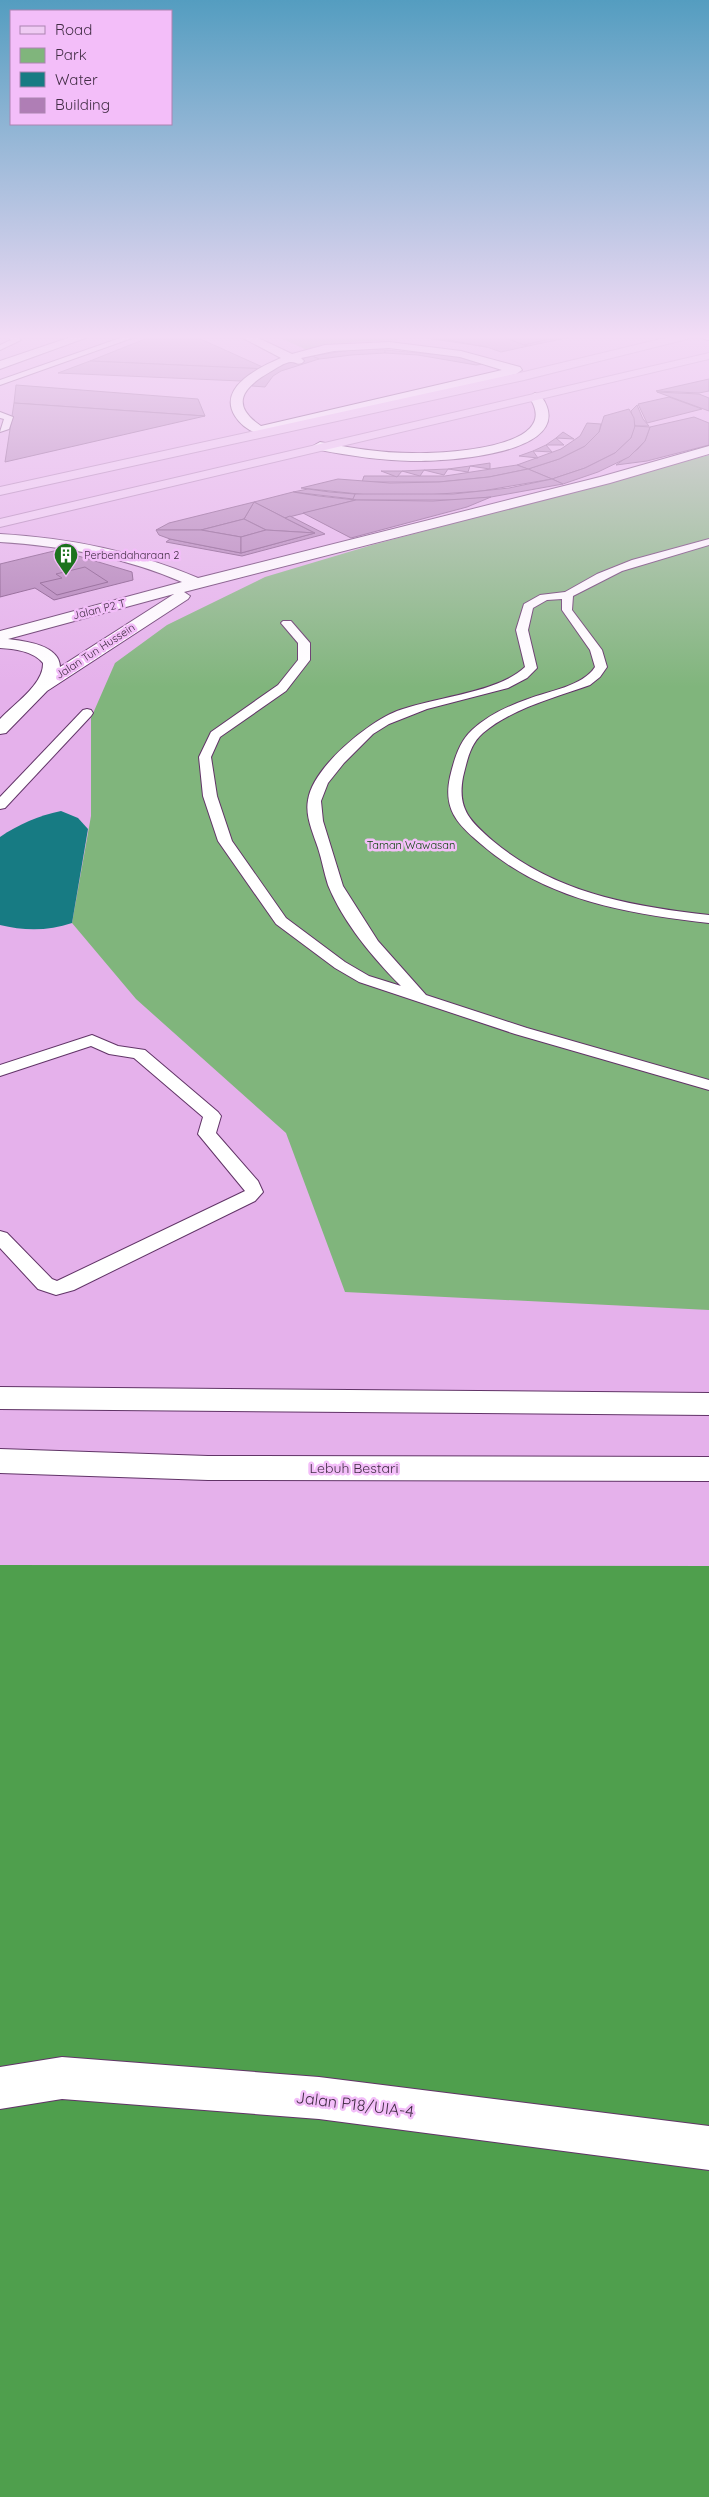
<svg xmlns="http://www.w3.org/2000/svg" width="709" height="2497" font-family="Quicksand,sans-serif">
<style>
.green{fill:#80b57c}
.forest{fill:#4f9f4d}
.water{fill:#177b83}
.building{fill:#af7eb5;stroke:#7a4b7f}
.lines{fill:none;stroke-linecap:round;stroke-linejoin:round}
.lane-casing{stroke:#613467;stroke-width:2}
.street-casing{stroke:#613467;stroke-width:2}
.secondary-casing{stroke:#613467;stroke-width:2}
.primary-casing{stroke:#ab7eb1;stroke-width:2}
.lane{fill:#fff;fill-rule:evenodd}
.street{fill:#fff;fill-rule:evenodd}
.secondary{fill:#fff;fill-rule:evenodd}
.primary{fill:#efcbf3;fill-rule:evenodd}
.labels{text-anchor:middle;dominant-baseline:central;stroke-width:5;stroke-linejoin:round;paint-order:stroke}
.far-poi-label{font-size:11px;fill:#422d45;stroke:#f3bef9;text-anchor:start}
.far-street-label{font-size:11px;fill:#422d45;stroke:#f3bef9}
.far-park-label{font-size:11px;fill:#0a440b;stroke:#f3bef9}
.street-label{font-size:14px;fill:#422d45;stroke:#f3bef9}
.near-street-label{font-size:16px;fill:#422d45;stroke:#f3bef9}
</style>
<rect width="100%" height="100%" fill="#e5b1eb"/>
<g class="green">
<polygon points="278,337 398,337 398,340 353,342 307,350"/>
<polygon points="709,455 709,1310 345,1292 286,1133 136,999 72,923 91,816 91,718 115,663 167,625 265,577 372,545"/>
</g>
<polygon class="forest" points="0,1565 709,1566 709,2497 0,2497"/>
<path class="water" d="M 61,811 L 78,818 L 88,829 L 72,923 C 49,931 24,931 0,925 L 0,837 C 19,824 38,816 61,811 Z"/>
<g class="building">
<polygon points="150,337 196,337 267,369 90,361"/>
<polygon points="432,337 458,342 487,347 426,338"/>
<polygon points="432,337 503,337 528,346 501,352 487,347"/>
<polygon points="503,337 559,337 524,345"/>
<polygon points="559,337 571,337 528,346 524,345"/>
<polygon points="357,349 385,350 385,353 351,355 328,358 319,359 312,356"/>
<polygon points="385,350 455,356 484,364 476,365 418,355 385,353"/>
<polygon points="312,356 319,359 281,371 273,376 265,387 252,386 255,380 282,364"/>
<polygon points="90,361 267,369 241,381 58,373"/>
<polygon points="709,379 709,391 699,393 656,391"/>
<polygon points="16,385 198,399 205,416 14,403"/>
<polygon points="657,392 699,394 709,398 709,411"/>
<polygon points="669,397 702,409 647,423 638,404"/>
<polygon points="14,403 205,416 5,462"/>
<polygon points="637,405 643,419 649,426 635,426 631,411"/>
<polygon points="629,409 634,418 635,429 631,438 615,453 585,468 552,479 528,469 559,459 585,446 599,432 604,416"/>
<polygon points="694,417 709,423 709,445 647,461 616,465 638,449 645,441 650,427"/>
<polygon points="587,423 601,424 599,432 585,446 559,459 528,469 517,465 561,449 580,436"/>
<polygon points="635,426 650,427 645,441 629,457 598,472 563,484 552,479 585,468 615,453 631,438"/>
<polygon points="563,432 574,439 556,438"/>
<polygon points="556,438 564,445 546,445"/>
<polygon points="546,445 552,452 533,451"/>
<polygon points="533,451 538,458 519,456"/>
<polygon points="490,463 490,469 470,466"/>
<polygon points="517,465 528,469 489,477 439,482 362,482 364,476 445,476"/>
<polygon points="470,466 468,472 448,469"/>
<polygon points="448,469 444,475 424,470"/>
<polygon points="528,469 552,479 482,491 426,495 368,495 301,488 338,479 390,483 439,482 489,477"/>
<polygon points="424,470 420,476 402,471"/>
<polygon points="381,471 402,471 397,477"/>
<polygon points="552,479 563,484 491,497 460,500 352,500 355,494 453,494 509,488"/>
<polygon points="308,489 330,492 355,494 353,499 293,492"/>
<polygon points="293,492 319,496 356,500 285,518 254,502"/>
<polygon points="491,497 467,507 351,538 303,513 356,500 433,501"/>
<polygon points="254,502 285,518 315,533 266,530 244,519"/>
<polygon points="254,502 244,519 201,530 156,530 169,523"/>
<polygon points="290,516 325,534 242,556 166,542 170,539 241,553 315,533 285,518"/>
<polygon points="244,519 266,530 241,537 201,530"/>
<polygon points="156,530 201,530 241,537 241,553 170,539 159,535"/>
<polygon points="266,530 315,533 241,553 241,537"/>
<polygon points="58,550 132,572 133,580 54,600 35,588 0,597 0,564"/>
<polygon points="85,567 108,582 57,595 40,583 62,578 56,574"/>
</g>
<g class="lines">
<defs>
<g id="lane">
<polygon points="8,337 18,337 21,340 0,350 0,345 11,340"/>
<polygon points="123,337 135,337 0,385 0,380"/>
<polygon points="0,412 13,417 9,429 0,432 4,419 0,418"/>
<path d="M 709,539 L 709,545 L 622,571 L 573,596 L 572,610 L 602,650 L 607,667 L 600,677 L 590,685 C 554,698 513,708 483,733 C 470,744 467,761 463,777 C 457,809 470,821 493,841 C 555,893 631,906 709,915 L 709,923 C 627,914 545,900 481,844 C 457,824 443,809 450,777 C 454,760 459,742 472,730 C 488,715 508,706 528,699 C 549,691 583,686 595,667 L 590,650 L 562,610 L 562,599 L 547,600 L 533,608 L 528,630 L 537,668 L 527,678 L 508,688 L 427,709 L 389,724 L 373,734 L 344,763 L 328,783 L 321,801 L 323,821 L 343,886 L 378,941 L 426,995 L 527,1028 L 709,1080 L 709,1090 L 515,1034 L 359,982 L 335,968 L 276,924 L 218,841 L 203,796 L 199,757 L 211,732 L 278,685 L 298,660 L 298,643 L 281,623 L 283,621 L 291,621 L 310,643 L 310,660 L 286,691 L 220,737 L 211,757 L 217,796 L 232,841 L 286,918 L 345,962 L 369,976 L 401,986 C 373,958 343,922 328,885 C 324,873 322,860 318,848 C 313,833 305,816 308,800 C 313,767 367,723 397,711 C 434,697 498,693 525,667 L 516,630 L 524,604 L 540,595 L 565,592 L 597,574 L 632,560 Z"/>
<polygon points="87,709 91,710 93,713 91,716 5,808 0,809 0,797 83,710"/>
<polygon points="92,1035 118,1046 145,1050 218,1112 221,1116 216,1133 258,1181 263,1192 255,1201 74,1290 56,1295 38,1289 0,1248 0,1231 7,1233 52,1279 57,1281 245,1191 198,1134 203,1117 134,1058 109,1054 91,1046 0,1076 0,1065"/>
</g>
<g id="street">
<path d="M 241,337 L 256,337 L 292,354 L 325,345 L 389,342 L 461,351 L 520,367 L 522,370 L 516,374 L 259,434 C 249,431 240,424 235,416 C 217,387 260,367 281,358 ZM 389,348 L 460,357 L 502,370 L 261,426 C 230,405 242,388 270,372 C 275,369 285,362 291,362 C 296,362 297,365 302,363 L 304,361 L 301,358 L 334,351 Z"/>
<path d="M 535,393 C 541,395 545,401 547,407 C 564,456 438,462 411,461 C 380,460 350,456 320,450 L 313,446 L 320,442 C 350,448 381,453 412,453 C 439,454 566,449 529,397 Z"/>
<path d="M 709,446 L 709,454 L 610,483 L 184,592 L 190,596 L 188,599 L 47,691 L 6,733 L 0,734 L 0,719 C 14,704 44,684 43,663 C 33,651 15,649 0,648 L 0,631 L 182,582 C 124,557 63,546 0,542 L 0,534 C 69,538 135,551 198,578 L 600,477 ZM 174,594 L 60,667 C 60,645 25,641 8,639 Z"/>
<polygon points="62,2057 319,2077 709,2126 709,2170 319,2119 62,2099 0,2109 0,2067"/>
</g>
<g id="secondary">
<polygon points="71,337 88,337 0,369 0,361"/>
<polygon points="702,337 709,337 709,340 704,339"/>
<polygon points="0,1387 709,1393 709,1415 0,1409"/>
<polygon points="0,1449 208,1456 709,1457 709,1481 208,1480 0,1473"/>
</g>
<g id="primary">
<polygon points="669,337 689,337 687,339 524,380 0,495 0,487 524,372"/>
<polygon points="709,353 709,359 0,527 0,519"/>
</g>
</defs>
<use href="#lane" class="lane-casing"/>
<use href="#street" class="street-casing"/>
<use href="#secondary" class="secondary-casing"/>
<use href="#primary" class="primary-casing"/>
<use href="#lane" class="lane"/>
<use href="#street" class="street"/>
<use href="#secondary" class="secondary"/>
<use href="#primary" class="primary"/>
</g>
<linearGradient id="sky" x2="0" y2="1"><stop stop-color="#549dc0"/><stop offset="0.49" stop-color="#f3dcf6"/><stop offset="1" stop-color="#f3dcf6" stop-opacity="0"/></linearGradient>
<rect width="709" height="687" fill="url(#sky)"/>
<defs>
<symbol id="building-pin" viewBox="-11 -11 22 30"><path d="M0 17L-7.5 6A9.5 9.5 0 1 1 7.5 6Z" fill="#1d731e" stroke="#f3bef9"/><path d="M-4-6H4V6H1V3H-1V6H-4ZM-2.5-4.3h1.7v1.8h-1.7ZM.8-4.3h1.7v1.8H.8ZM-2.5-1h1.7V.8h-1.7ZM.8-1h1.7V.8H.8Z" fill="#fff"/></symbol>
</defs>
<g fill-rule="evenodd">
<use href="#building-pin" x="52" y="541" width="28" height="38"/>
</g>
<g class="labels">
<g class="far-poi-label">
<text x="84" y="555">Perbendaharaan 2</text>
</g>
<g class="far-street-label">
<text transform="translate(99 609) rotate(-14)">Jalan P2 T</text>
<text transform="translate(95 651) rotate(-33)">Jalan Tun Hussein</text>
</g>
<g class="far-park-label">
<text x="411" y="845">Taman Wawasan</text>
</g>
<g class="street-label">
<text x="354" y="1468">Lebuh Bestari</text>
</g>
<g class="near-street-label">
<text transform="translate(355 2104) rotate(7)">Jalan P18/UIA-4</text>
</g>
</g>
<rect x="10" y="10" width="162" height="115" fill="#f3bef9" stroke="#ac84b1"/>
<rect x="20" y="26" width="25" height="8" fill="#efcbf3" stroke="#ac84b1"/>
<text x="55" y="35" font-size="15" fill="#422d45">Road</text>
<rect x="20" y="48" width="25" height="15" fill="#80b57c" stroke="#ac84b1"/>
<text x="55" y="60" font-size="15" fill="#422d45">Park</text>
<rect x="20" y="72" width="25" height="15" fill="#177b83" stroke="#ac84b1"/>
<text x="55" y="85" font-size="15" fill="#422d45">Water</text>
<rect x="20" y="98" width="25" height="15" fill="#af7eb5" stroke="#ac84b1"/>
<text x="55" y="110" font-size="15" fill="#422d45">Building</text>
</svg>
